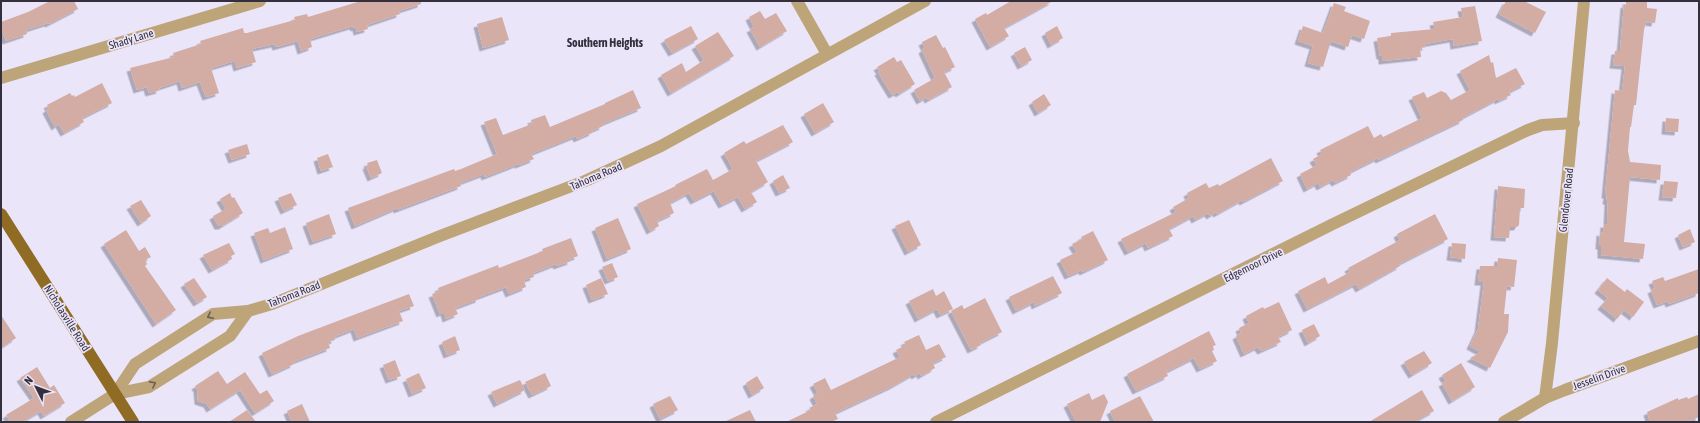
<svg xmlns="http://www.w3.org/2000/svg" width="1700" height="423" font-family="'Asap Condensed',sans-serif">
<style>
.building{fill:#d3aca4;filter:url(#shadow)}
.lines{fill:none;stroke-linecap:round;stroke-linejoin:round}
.street{stroke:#bea479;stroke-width:12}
.primary{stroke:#906b23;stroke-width:12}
.oneway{stroke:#6b5e55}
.labels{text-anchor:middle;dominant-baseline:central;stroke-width:3.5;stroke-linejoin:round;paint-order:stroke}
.street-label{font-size:11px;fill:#332f3d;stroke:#ebe5fa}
.neighbourhood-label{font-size:12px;font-weight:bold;fill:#332f3d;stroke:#ebe5fa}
</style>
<defs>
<filter id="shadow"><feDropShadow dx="-3.5" dy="3.5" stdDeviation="0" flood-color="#0004"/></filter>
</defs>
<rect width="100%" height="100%" fill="#ebe5fa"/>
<g class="building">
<polygon points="50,1 74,1 78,9 49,24 48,23 26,30 27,34 6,41 1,28 1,22 28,12"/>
<polygon points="361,1 421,1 421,4 399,11 400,14 367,25 368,29 357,32 356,27 354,28 353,26 310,39 312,47 301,51 298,41 276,47 275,44 252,49 256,62 237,68 235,61 211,68 219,93 206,97 200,82 182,88 180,81 159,88 160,90 149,93 147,87 137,90 130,68 174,57 173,53 201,44 200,41 243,28 244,33 247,33 295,20 294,17 307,14 308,17"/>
<polygon points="1011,1 1053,1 1004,28 1009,36 990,47 975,19 986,13 987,15"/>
<polygon points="1506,1 1524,1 1546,12 1535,33 1499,14"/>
<polygon points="1626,1 1647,1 1647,8 1657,9 1655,23 1646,22 1644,30 1636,105 1634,105 1631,127 1630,127 1628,151 1630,162 1661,165 1660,180 1630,177 1624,242 1645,244 1643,259 1601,255 1601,246 1599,246 1600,232 1603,233 1604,224 1607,224 1608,201 1606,201 1607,195 1605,195 1615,90 1622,91 1625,66 1613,65 1615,51 1620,51 1624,4 1626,5"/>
<polygon points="1334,3 1346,7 1344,11 1370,21 1364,39 1352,35 1348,47 1331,41 1323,67 1308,63 1313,46 1298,41 1303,26 1323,33"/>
<polygon points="1475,6 1482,41 1454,46 1453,39 1425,44 1426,47 1420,48 1421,57 1382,61 1382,56 1380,56 1377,38 1391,36 1391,33 1435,29 1433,22 1463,17 1461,8"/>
<polygon points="760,11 765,19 776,13 787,31 760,47 750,29 754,27 749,17"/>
<polygon points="502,17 509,40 483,48 477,24"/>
<polygon points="691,26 698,39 672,53 664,40"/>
<polygon points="1057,26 1063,38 1051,45 1045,33"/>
<polygon points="718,32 734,56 671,93 661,75 682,63 686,72 704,60 695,46"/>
<polygon points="936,35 943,48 945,47 955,67 944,72 952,87 928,100 927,97 920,101 914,90 935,78 922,50 925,48 922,42"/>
<polygon points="1025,47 1032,60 1021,66 1014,53"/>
<polygon points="1489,55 1491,63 1493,62 1496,78 1516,68 1525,84 1509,92 1511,95 1498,101 1498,99 1462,118 1463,120 1379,160 1378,158 1350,172 1351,175 1335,183 1333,180 1320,187 1318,183 1307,189 1300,174 1317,165 1313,159 1322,154 1320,150 1368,126 1374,138 1381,134 1383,137 1422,118 1412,97 1424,92 1427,98 1441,91 1446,93 1451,100 1470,90 1460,71"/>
<polygon points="894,57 897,62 901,60 915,84 899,94 898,92 892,95 878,72 880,71 877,67"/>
<polygon points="102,83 112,103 82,118 84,122 64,133 59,124 55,127 46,110 49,108 47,105 70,93 72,96 74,95 75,97"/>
<polygon points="633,90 641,108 602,124 603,126 592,131 593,132 577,139 576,136 531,154 534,159 519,165 518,164 485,177 484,174 460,183 461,186 397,210 397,208 355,226 348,208 454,169 455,171 461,169 497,154 484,122 496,118 503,135 532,124 531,120 545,115 550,127 605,104 605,103"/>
<polygon points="1044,94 1051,105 1038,113 1032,102"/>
<polygon points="823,103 834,122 815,133 804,114"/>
<polygon points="1666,118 1679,119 1678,132 1665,131"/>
<polygon points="783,125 793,142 756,161 768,182 751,192 757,202 745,209 738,197 722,205 714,191 694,201 689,193 670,203 674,213 657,221 659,226 650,231 637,204 676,186 675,185 707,169 713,180 733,169 724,153 744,141 746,144"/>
<polygon points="247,144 250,154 232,160 228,150"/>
<polygon points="328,154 333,167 321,171 317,158"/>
<polygon points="1271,158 1283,181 1243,202 1242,200 1217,214 1216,212 1210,216 1208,213 1195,220 1193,216 1169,229 1173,236 1148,248 1146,243 1128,252 1121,239 1176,212 1173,207 1189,198 1187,193 1206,183 1209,188 1218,184 1219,186"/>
<polygon points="377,160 382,173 371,178 366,166 368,165 367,163"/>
<polygon points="783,175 790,188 779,193 773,181"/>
<polygon points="1664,181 1678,182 1676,198 1662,197"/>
<polygon points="1498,186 1525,189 1524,208 1520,208 1519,225 1517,227 1510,227 1509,238 1494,237"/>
<polygon points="230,193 232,198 234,197 243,213 222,226 218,226 213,216 226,209 220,199"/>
<polygon points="291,193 297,205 284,211 278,198"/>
<polygon points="141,200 151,216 141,223 130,206"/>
<polygon points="329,214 336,234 313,242 306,223"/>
<polygon points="1435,214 1448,239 1399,264 1400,266 1359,289 1356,284 1307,309 1298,291 1325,277 1328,284 1350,272 1348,268 1400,240 1397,234"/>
<polygon points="618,218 631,249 607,259 595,228"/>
<polygon points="909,220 921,245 908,252 895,226"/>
<polygon points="285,227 293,249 264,260 254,233 268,228 270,233"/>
<polygon points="1690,229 1695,242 1683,247 1678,235"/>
<polygon points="126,230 139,251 145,247 151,257 145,260 147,264 145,266 176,310 156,324 104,244"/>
<polygon points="1093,231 1108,260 1083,272 1082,270 1068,276 1060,260 1077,252 1072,244 1082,239 1081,237"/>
<polygon points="571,238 578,256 570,259 571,261 557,266 556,264 533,273 534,277 524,280 526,287 509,294 506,287 479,297 479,299 455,308 458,314 446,319 444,312 440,314 432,294 439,292 438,288 498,265 499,268 543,251 542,249"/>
<polygon points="229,243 235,254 231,256 232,259 212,270 203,255"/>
<polygon points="1452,243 1466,244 1465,259 1450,257"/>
<polygon points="1498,258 1517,260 1514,287 1507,286 1504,314 1509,314 1508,332 1490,368 1470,358 1481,352 1470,346 1478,329 1484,282 1478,282 1480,266 1497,266"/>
<polygon points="612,263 618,277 608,281 602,267"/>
<polygon points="1699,269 1699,293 1669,304 1668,301 1657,305 1651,290 1655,288 1652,281 1663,277 1665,281"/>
<polygon points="1053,276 1062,293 1035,306 1034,302 1016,311 1009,297"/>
<polygon points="194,278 207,297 197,303 184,284"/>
<polygon points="601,278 608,294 592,300 586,285"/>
<polygon points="1607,278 1625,292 1627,289 1644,302 1633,317 1624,310 1617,319 1601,306 1608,298 1598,290"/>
<polygon points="933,289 936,296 944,291 953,309 940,315 937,309 918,319 909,301"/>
<polygon points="409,294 414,306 399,311 403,321 357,338 354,329 334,337 335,340 328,342 330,348 293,362 294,364 272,374 262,353 298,336"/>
<polygon points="985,298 1002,332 980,343 981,345 971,350 951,311 962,305 964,309"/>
<polygon points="1279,302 1292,330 1278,337 1281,342 1261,351 1258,347 1244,354 1236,336 1241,333 1239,328 1249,323 1246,316 1263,307 1264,309"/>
<polygon points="1,315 16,338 1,348"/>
<polygon points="1314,324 1320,336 1308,343 1302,330"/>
<polygon points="1209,331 1216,345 1213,346 1214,350 1212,351 1217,361 1200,369 1194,358 1166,372 1168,376 1136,391 1127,374"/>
<polygon points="919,335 926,350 939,344 946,357 933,363 935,368 921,376 920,373 915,376 914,374 893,386 835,413 838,419 831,422 786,422 811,410 809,408 817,404 813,396 818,393 813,384 825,378 831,390 900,357 896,350 906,345 904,342"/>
<polygon points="455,336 460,350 447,355 442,342"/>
<polygon points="1424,351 1432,363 1412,375 1404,362"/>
<polygon points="395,360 401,376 389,380 383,365"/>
<polygon points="1461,363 1475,387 1452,401 1442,383 1446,381 1442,375"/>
<polygon points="37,367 50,388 54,385 65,403 44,416 41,411 22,422 11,422 6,415 34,398 20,378"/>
<polygon points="218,371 227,384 245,372 260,394 267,390 274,401 255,413 240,390 210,409 207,404 198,401 197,389 195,386"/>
<polygon points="419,373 426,388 412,394 406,379"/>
<polygon points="545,373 551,386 532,395 525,382"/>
<polygon points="757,376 764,388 752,395 746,383"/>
<polygon points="520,380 525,390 497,404 491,392"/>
<polygon points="1422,390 1434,411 1414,422 1369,422"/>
<polygon points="1089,393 1092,400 1104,394 1108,402 1100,422 1076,422 1067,404"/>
<polygon points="1699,394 1699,417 1686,422 1650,422 1647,412 1678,398 1678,400 1687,397 1688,399"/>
<polygon points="670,396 678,410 660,419 653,404"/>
<polygon points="1140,396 1154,422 1115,422 1110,411"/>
<polygon points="302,404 310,422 292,422 287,411"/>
<polygon points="247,410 256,422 229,422"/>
<polygon points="750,410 756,422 724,422"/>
</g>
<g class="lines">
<g class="street">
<polyline points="797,1 827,54"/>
<polyline points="1,78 260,1"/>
<polyline points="115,394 135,364 213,314 248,311 272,304 440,236 585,181 622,164 661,146 925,1"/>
<polyline points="1545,398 1552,343 1584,1"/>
<polyline points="71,422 115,394 149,387 230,336 248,311"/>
<polyline points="936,422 1333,224 1528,130 1542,125 1574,123"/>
<polyline points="1504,422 1545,398 1565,390 1699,341"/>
</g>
<polyline class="primary" points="1,214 133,422"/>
</g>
<defs><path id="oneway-chevron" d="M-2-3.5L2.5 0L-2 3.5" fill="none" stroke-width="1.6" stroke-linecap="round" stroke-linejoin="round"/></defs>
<g class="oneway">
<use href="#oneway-chevron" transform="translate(210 316) rotate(154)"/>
<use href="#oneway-chevron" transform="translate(153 384) rotate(-28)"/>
</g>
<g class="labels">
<g class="street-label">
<text transform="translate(131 39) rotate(-17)">Shady Lane</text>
<text transform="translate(596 176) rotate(-23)">Tahoma Road</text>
<text transform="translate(1566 200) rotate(-84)">Glendover Road</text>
<text transform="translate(1253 265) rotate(-26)">Edgemoor Drive</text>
<text transform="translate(294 294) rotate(-21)">Tahoma Road</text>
<text transform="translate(67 318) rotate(58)">Nicholasville Road</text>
<text transform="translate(1599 377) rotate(-20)">Jesselin Drive</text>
</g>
<g class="neighbourhood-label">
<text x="605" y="43">Southern Heights</text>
</g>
</g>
<rect width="1700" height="423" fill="none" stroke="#332f3d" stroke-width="4"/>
<g transform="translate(36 387) rotate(312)" stroke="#ebe5fa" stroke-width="3" paint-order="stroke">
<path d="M0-3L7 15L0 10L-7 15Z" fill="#332f3d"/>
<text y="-6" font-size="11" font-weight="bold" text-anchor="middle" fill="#332f3d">N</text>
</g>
</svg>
